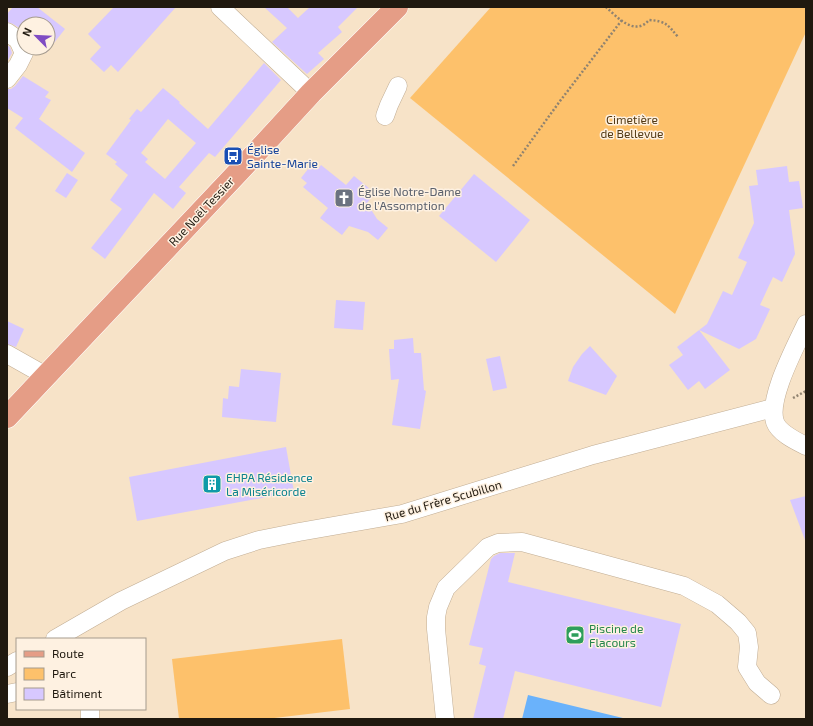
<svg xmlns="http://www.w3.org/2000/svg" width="813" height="726" font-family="'Exo 2',sans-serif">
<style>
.green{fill:#fdc16b}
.water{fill:#6ab2fb}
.building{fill:#d7c8ff;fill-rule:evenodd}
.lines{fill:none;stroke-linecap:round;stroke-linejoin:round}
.minor-casing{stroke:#c1ad94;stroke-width:19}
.major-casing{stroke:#fff;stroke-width:23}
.path{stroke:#908370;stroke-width:2.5;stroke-dasharray:2 2;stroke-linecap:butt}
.minor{stroke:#fff;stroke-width:18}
.major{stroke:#e59d86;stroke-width:22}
.labels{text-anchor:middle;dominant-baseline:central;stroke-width:3;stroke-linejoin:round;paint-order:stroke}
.park-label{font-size:12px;fill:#523913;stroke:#fef1e1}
.transit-label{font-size:12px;fill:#164399;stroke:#fef1e1;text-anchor:start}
.worship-label{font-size:12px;fill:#5b616d;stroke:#fef1e1;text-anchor:start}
.street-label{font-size:12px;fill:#20190f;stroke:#fef1e1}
.culture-label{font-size:12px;fill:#0d838f;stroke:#fef1e1;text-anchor:start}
.leisure-label{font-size:12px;fill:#27864d;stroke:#fef1e1;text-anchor:start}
</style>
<rect width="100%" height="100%" fill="#f7e3c8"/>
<g class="green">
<polygon points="491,7 806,7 806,32 675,314 410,98"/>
<polygon points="342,639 350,709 266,719 179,719 172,659"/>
</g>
<polygon class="water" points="528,695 627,719 522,719"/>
<g class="building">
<polygon points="13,7 37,7 65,29 46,53 39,48 48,48 48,24 24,24 24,31 13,24 7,22 7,14"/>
<polygon points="114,7 176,7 118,72 111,65 104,72 90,59 101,47 88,34"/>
<polygon points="264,7 287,7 298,18 310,7 358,7 338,27 342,32 318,53 324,59 307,74 272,42 287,28"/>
<polygon points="7,45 10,47 12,53 7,62"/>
<path d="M 264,63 L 281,80 L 215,157 L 209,153 L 179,187 L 186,193 L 173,209 L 154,193 L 105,259 L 91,248 L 122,209 L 110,200 L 128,175 L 115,164 L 117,162 L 106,154 L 131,120 L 129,119 L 137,109 L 141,112 L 163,88 L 180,102 L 179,103 L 208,129 ZM 168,119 L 196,143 L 165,179 L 145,162 L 148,159 L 141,153 Z"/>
<polygon points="23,76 49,92 45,97 51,100 39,119 85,153 72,172 15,128 23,118 7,108 7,89 11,89 15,86"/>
<polygon points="312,164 318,169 321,165 346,185 354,176 375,193 367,203 377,219 388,228 378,240 368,232 349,226 342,235 320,218 328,208 303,187 307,183 301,178"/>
<polygon points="787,166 789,182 799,181 803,208 789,210 795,254 782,282 773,277 760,305 770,309 756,339 739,349 699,330 730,370 705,389 699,381 688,390 669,365 683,355 677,347 707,324 723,291 732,295 747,262 738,258 754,223 749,186 758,185 756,170"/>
<polygon points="67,173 78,180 66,198 55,191"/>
<polygon points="474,174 530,220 496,262 439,216"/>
<polygon points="336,300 365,302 363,330 334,328"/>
<polygon points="7,321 24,329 16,347 7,344"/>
<polygon points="413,338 414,353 421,353 424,390 426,391 420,429 392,425 399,379 391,380 389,349 394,349 394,340"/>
<polygon points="590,346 617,376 606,395 568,381 573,367 582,354"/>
<polygon points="500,356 507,388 493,391 486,359"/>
<polygon points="241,369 281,373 276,422 222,417 223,398 228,399 229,386 239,387"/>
<polygon points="286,447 294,492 137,521 129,477"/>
<polygon points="806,496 806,540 805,540 790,500"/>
<polygon points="500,553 515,553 508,582 681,624 661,707 515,671 503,719 473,719 486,666 479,664 483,648 469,645 491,559 494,556"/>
</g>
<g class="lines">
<defs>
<g id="minor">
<polyline points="220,7 311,93"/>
<polyline points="7,32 18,40 24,53 18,65 7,79"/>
<polyline points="385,116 389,105 398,86"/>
<path d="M 806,324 C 796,346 767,399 775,422 C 779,433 796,441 806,446"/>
<polyline points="7,354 46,376"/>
<polyline points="55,639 121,601 225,551 259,540 299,532 402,514 593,455 773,408"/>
<polyline points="7,667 17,661"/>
<polyline points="7,694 17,692"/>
<polyline points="90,709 90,719"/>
<polyline points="445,719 436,629 436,617 438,607 446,588 488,547 498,543 522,542 684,586 717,604 738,622 747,633 749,647 747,667 757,683 771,695"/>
</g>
<polyline id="major" points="7,417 243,167 311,93 397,7"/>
</defs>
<use href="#minor" class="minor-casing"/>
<use href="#major" class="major-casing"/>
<g class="path">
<path d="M 606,7 C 617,17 635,37 649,20 C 666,21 668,25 678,37"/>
<polyline points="513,166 560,101 622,20"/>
<polyline points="793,398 806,391"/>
</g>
<use href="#minor" class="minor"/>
<use href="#major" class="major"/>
</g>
<defs>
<symbol id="bus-square" viewBox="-11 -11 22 22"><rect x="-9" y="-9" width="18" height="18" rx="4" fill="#1a4fb4" stroke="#fef1e1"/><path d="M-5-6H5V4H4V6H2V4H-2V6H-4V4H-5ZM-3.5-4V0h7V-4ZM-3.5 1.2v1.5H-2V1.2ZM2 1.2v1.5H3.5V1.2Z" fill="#fff"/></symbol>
<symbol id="church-square" viewBox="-11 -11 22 22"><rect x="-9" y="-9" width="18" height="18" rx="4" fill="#6b7280" stroke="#fef1e1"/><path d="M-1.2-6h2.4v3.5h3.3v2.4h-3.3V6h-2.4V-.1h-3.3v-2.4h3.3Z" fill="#fff"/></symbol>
<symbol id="building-square" viewBox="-11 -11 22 22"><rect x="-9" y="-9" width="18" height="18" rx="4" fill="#0f9aa8" stroke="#fef1e1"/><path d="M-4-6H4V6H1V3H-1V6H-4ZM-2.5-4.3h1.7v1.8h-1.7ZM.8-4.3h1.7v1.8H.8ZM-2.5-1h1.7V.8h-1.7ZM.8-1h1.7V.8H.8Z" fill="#fff"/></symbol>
<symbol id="stadium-square" viewBox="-11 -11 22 22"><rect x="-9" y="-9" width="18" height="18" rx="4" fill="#2e9e5b" stroke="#fef1e1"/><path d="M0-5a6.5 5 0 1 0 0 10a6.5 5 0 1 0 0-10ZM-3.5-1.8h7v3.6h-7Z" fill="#fff"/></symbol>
</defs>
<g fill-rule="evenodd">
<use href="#bus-square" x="222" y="145" width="22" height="22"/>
<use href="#church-square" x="333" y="187" width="22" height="22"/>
<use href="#building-square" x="201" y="473" width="22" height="22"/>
<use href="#stadium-square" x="564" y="624" width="22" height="22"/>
</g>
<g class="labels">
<g class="park-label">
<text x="632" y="119">Cimetière<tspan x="632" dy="14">de Bellevue</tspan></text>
</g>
<g class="transit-label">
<text x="247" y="149">Église<tspan x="247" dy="14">Sainte-Marie</tspan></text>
</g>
<g class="worship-label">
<text x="358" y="191">Église Notre-Dame<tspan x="358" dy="14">de l'Assomption</tspan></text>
</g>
<g class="street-label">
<text transform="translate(201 211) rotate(-47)">Rue Noël Tessier</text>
<text transform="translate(443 500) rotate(-16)">Rue du Frère Scubillon</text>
</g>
<g class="culture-label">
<text x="226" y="477">EHPA Résidence<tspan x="226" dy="14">La Miséricorde</tspan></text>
</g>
<g class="leisure-label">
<text x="589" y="628">Piscine de<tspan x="589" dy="14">Flacours</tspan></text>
</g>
</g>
<rect width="813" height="726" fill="none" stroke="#20190f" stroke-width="16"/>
<rect x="16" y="638" width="130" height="72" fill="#fef1e1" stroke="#a59b8d"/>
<rect x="24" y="651" width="20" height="6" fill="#e59d86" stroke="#a59b8d"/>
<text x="52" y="658" font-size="12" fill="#20190f">Route</text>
<rect x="24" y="668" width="20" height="12" fill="#fdc16b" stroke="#a59b8d"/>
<text x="52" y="678" font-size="12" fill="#20190f">Parc</text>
<rect x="24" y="688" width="20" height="12" fill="#d7c8ff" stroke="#a59b8d"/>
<text x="52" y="698" font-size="12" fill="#20190f">Bâtiment</text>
<g transform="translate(36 36) rotate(294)"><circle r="19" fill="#fef1e1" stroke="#a59b8d"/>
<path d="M0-3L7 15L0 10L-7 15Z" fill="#7f4cc3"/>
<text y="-6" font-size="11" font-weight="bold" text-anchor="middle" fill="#20190f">N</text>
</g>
</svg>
